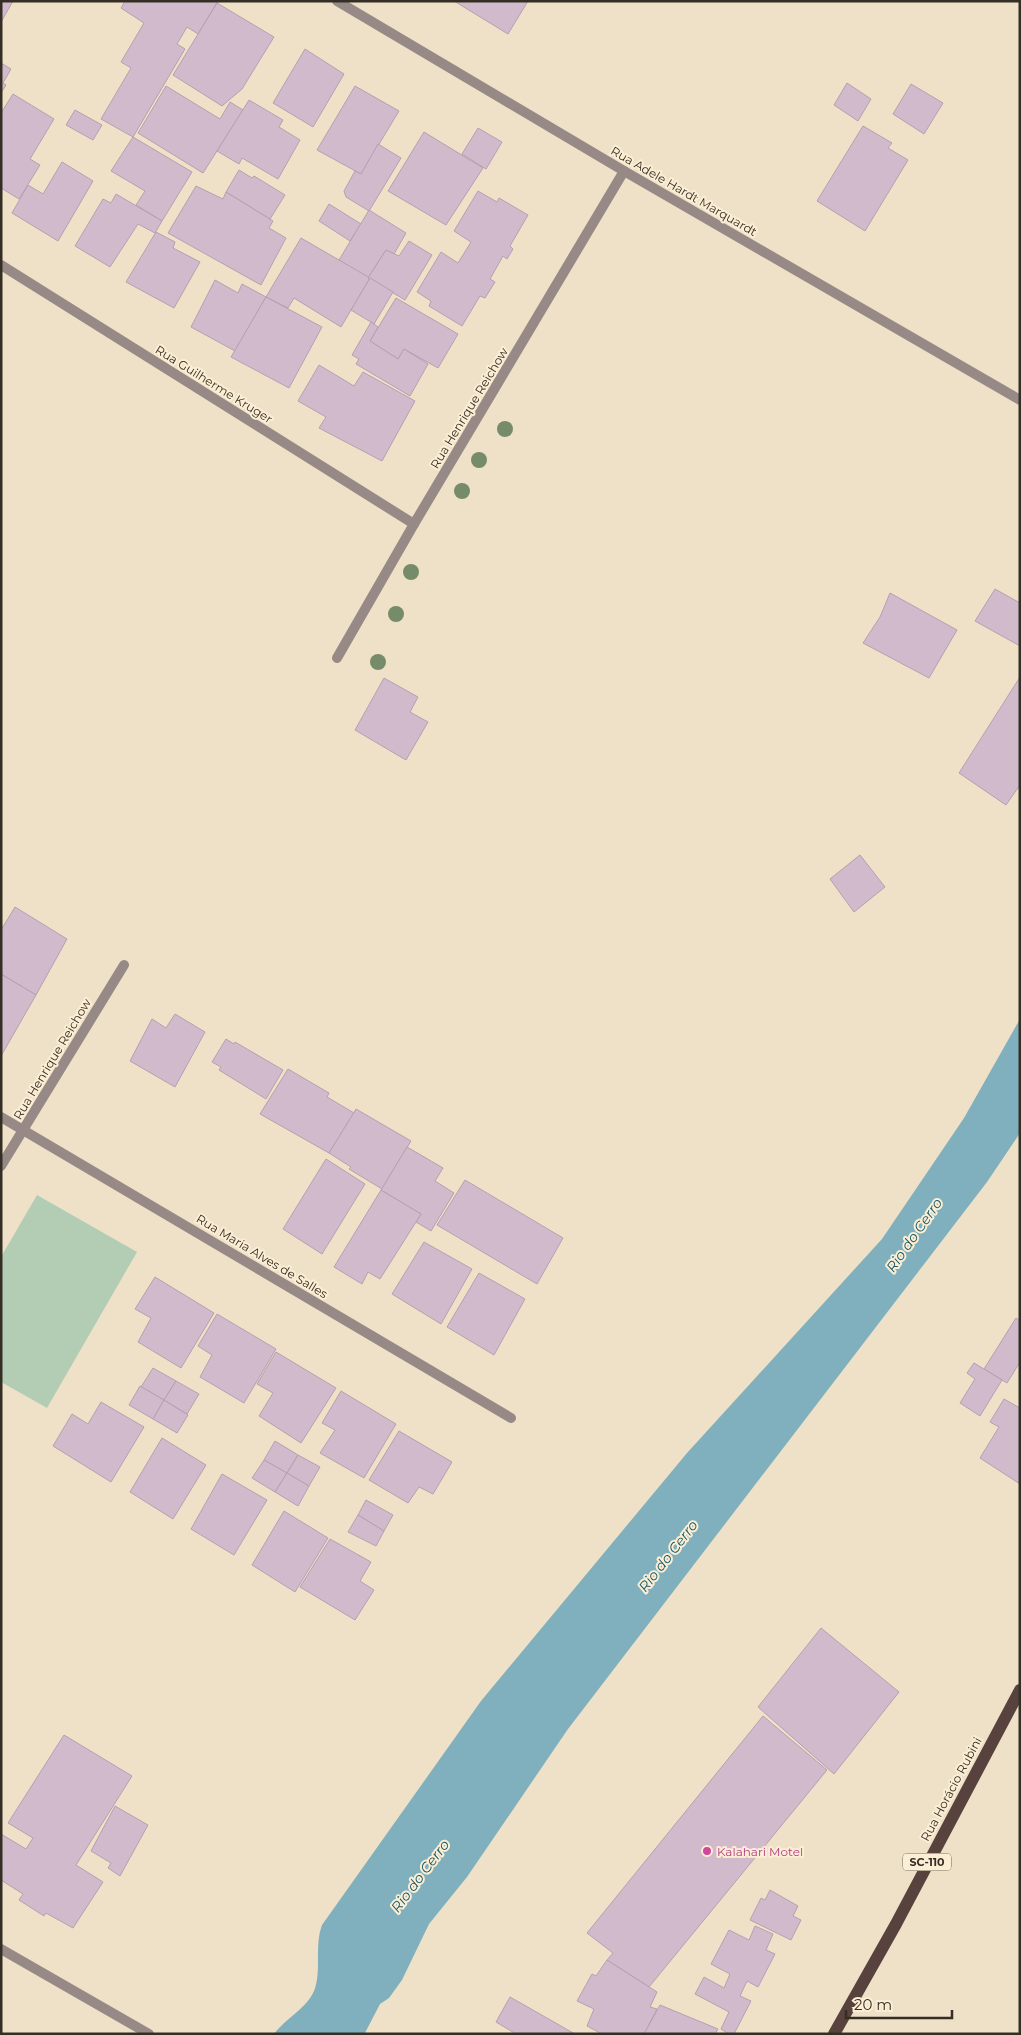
<svg xmlns="http://www.w3.org/2000/svg" width="1021" height="2035" font-family="Montserrat,sans-serif">
<style>
.green{fill:#b3cdb5}
.water{fill:#80b0bd}
.building{fill:#d2bacd;stroke:#b69fb1}
.lines{fill:none;stroke-linecap:round;stroke-linejoin:round}
.minor{stroke:#978986;stroke-width:10}
.primary{stroke:#58423d;stroke-width:12}
.tree{fill:#768b6a}
.hotel-dot{fill:#d1479c;stroke:#fceed4;stroke-width:2}
.labels{text-anchor:middle;dominant-baseline:central;stroke-width:4;stroke-linejoin:round;paint-order:stroke}
.shield{fill:#fceed4;stroke:#706859;stroke-width:1}
.shield-label{font-size:11px;font-weight:bold;fill:#342e24}
.street-label{font-size:12px;fill:#342e24;stroke:#fceed4}
.hotel-label{font-size:12px;fill:#b23c85;stroke:#fceed4;text-anchor:start}
.water-label{font-size:14px;font-style:italic;fill:#175867;stroke:#fceed4}
</style>
<rect width="100%" height="100%" fill="#eee1c7"/>
<polygon class="green" points="37,1195 137,1252 47,1408 1,1382 1,1257"/>
<path class="water" d="M 1020,1019 L 1020,1133 L 987,1182 L 568,1729 L 467,1877 L 429,1924 L 402,1980 L 389,1998 L 380,2004 L 365,2033 L 274,2034 C 285,2019 307,2008 314,1991 C 322,1971 314,1947 322,1925 L 481,1701 L 687,1453 L 882,1239 L 964,1118 Z"/>
<g class="building">
<polygon points="1,1 13,1 1,22"/>
<polygon points="125,1 218,1 198,34 187,27 177,44 185,49 133,137 101,119 131,68 121,62 144,23 121,8"/>
<polygon points="454,1 528,1 508,34"/>
<polygon points="217,3 274,37 242,89 222,106 173,75"/>
<polygon points="305,49 344,74 313,127 273,103"/>
<polygon points="1,63 11,69 3,83 6,85 1,93"/>
<polygon points="847,83 871,99 858,121 834,105"/>
<polygon points="911,84 943,103 924,134 893,114"/>
<polygon points="166,86 220,119 230,102 243,110 203,173 138,133"/>
<polygon points="355,86 399,111 361,174 317,150"/>
<polygon points="13,94 54,119 30,159 40,165 19,199 1,188 1,113"/>
<polygon points="249,100 283,120 279,127 300,140 278,179 242,158 239,164 217,151"/>
<polygon points="75,110 102,125 93,140 66,125"/>
<polygon points="863,126 892,143 888,148 908,160 865,231 817,201"/>
<polygon points="478,128 502,142 486,169 462,154"/>
<polygon points="424,132 483,168 446,225 388,191"/>
<polygon points="133,137 192,172 162,221 136,205 145,191 111,171"/>
<polygon points="378,144 401,158 369,211 346,197 344,191 355,171 361,174"/>
<polygon points="62,162 93,181 58,241 12,213 28,185 43,194"/>
<polygon points="239,170 252,178 254,176 285,195 270,219 226,192"/>
<polygon points="196,186 223,199 226,192 273,221 269,228 286,238 261,285 168,233"/>
<polygon points="478,191 497,202 499,198 528,215 510,246 513,249 507,259 503,256 490,279 495,282 485,298 480,296 462,326 429,306 431,301 417,292 441,252 458,263 471,242 454,231"/>
<polygon points="116,194 162,221 155,233 138,224 110,267 75,246 103,199 111,203"/>
<polygon points="329,204 361,224 350,241 319,221"/>
<polygon points="369,210 406,233 394,254 386,250 368,278 339,260"/>
<polygon points="156,232 175,242 173,248 200,262 174,308 126,282"/>
<polygon points="301,238 370,278 341,327 294,298 288,308 266,297"/>
<polygon points="409,241 432,255 405,300 368,278 386,250 399,256"/>
<polygon points="370,278 393,292 374,324 351,310"/>
<polygon points="215,280 238,293 242,284 266,297 235,351 191,327"/>
<polygon points="266,297 322,327 289,388 231,357"/>
<polygon points="396,298 458,334 438,368 404,349 398,359 370,341"/>
<polygon points="371,322 378,327 370,341 398,359 404,349 428,364 410,396 356,364 359,359 352,355"/>
<polygon points="319,365 354,386 363,372 415,401 382,461 319,428 326,417 298,401"/>
<polygon points="995,589 1020,603 1020,646 975,621"/>
<polygon points="890,593 957,630 929,678 863,643 880,617"/>
<polygon points="1020,677 1020,785 1006,805 959,773"/>
<polygon points="384,678 418,697 410,712 428,722 406,760 355,730"/>
<polygon points="860,855 885,887 854,912 830,879"/>
<polygon points="15,907 67,939 36,995 1,974 1,930"/>
<polygon points="1,974 36,995 1,1056"/>
<polygon points="175,1014 205,1032 175,1087 130,1061 152,1019 166,1028"/>
<polygon points="226,1039 234,1044 235,1042 283,1070 266,1099 219,1070 221,1067 212,1062"/>
<polygon points="288,1069 329,1093 327,1097 354,1113 329,1153 260,1114"/>
<polygon points="356,1109 411,1141 382,1189 349,1169 351,1167 329,1153"/>
<polygon points="407,1147 443,1168 435,1181 454,1193 431,1231 416,1222 421,1214 381,1190"/>
<polygon points="326,1159 365,1184 322,1254 283,1229"/>
<polygon points="465,1180 563,1238 537,1284 437,1225"/>
<polygon points="381,1190 421,1214 380,1279 368,1272 362,1284 334,1267"/>
<polygon points="424,1242 472,1269 441,1324 392,1294"/>
<polygon points="479,1273 525,1299 494,1355 447,1327"/>
<polygon points="155,1277 214,1313 181,1368 138,1342 151,1318 135,1309"/>
<polygon points="217,1314 276,1349 244,1403 200,1377 212,1355 198,1346"/>
<polygon points="1016,1318 1020,1321 1020,1362 1007,1383 984,1369"/>
<polygon points="276,1352 336,1388 301,1443 259,1416 273,1393 257,1384"/>
<polygon points="974,1363 1002,1380 980,1416 960,1403 975,1379 967,1373"/>
<polygon points="153,1368 176,1381 164,1400 141,1387"/>
<polygon points="176,1381 199,1394 187,1414 164,1400"/>
<polygon points="140,1386 164,1400 153,1419 129,1405"/>
<polygon points="341,1391 396,1424 364,1478 320,1453 335,1430 322,1423"/>
<polygon points="1004,1399 1020,1408 1020,1484 980,1458 999,1427 990,1422"/>
<polygon points="164,1400 188,1415 177,1433 153,1419"/>
<polygon points="101,1402 144,1427 111,1482 53,1446 72,1414 88,1424"/>
<polygon points="399,1431 452,1462 433,1494 419,1487 408,1503 369,1480"/>
<polygon points="162,1438 206,1465 173,1519 130,1492"/>
<polygon points="275,1441 298,1455 287,1473 264,1460"/>
<polygon points="298,1455 320,1467 309,1486 287,1473"/>
<polygon points="264,1460 287,1473 275,1492 252,1478"/>
<polygon points="287,1473 309,1486 298,1506 275,1492"/>
<polygon points="222,1474 267,1500 234,1555 191,1529"/>
<polygon points="366,1500 393,1515 384,1531 358,1515"/>
<polygon points="284,1511 328,1538 295,1592 252,1565"/>
<polygon points="358,1515 384,1531 376,1546 348,1532"/>
<polygon points="330,1539 371,1562 360,1581 374,1590 355,1620 300,1587"/>
<polygon points="821,1628 899,1692 834,1774 758,1707"/>
<polygon points="763,1716 827,1770 649,1987 607,1960 613,1953 587,1933"/>
<polygon points="64,1735 132,1776 76,1865 103,1882 73,1928 46,1913 44,1916 19,1900 23,1894 1,1880 1,1834 26,1849 33,1838 8,1823"/>
<polygon points="115,1806 148,1825 120,1876 108,1868 111,1863 91,1851"/>
<polygon points="770,1890 798,1906 793,1916 801,1920 791,1940 750,1920 761,1898 765,1900"/>
<polygon points="755,1926 773,1934 766,1950 775,1954 758,1987 747,1981 740,1996 751,2001 734,2034 729,2034 721,2029 729,2012 695,1994 704,1977 724,1988 730,1974 711,1964 729,1930 749,1940"/>
<polygon points="607,1960 657,1992 650,2007 657,2009 644,2034 602,2034 587,2026 594,2009 577,2001 592,1974 596,1976"/>
<polygon points="510,1997 575,2034 516,2034 496,2022"/>
<polygon points="660,2005 718,2029 715,2034 644,2034"/>
</g>
<g class="lines">
<g class="minor">
<polyline points="337,1 624,171 1020,400"/>
<polyline points="1,265 414,524"/>
<polyline points="337,658 414,524 624,171"/>
<polyline points="1,1117 511,1418"/>
<polyline points="1,1166 124,965"/>
<polyline points="1,1949 149,2034"/>
</g>
<polyline class="primary" points="834,2034 896,1924 1020,1690"/>
</g>
<g class="tree">
<circle cx="505" cy="429" r="8"/>
<circle cx="479" cy="460" r="8"/>
<circle cx="462" cy="491" r="8"/>
<circle cx="411" cy="572" r="8"/>
<circle cx="396" cy="614" r="8"/>
<circle cx="378" cy="662" r="8"/>
</g>
<circle class="hotel-dot" cx="707" cy="1851" r="5"/>
<g class="labels">
<rect class="shield" x="903" y="1853.5" width="48" height="17" rx="4"/>
<g class="shield-label">
<text x="927" y="1862">SC-110</text>
</g>
<g class="street-label">
<text transform="translate(684 191) rotate(30)">Rua Adele Hardt Marquardt</text>
<text transform="translate(214 384) rotate(32)">Rua Guilherme Kruger</text>
<text transform="translate(469 408) rotate(-59)">Rua Henrique Reichow</text>
<text transform="translate(52 1059) rotate(-59)">Rua Henrique Reichow</text>
<text transform="translate(262 1256) rotate(31)">Rua Maria Alves de Salles</text>
<text transform="translate(951 1789) rotate(-62)">Rua Horácio Rubini</text>
</g>
<g class="hotel-label">
<text x="717" y="1851">Kalahari Motel</text>
</g>
<g class="water-label">
<text transform="translate(914 1235) rotate(-55)">Rio do Cerro</text>
<text transform="translate(668 1556) rotate(-52)">Rio do Cerro</text>
<text transform="translate(420 1876) rotate(-53)">Rio do Cerro</text>
</g>
</g>
<rect width="1021" height="2035" fill="none" stroke="#342e24" stroke-width="5"/>
<path d="M846 2010v8h106v-8" fill="none" stroke="#342e24" stroke-width="2.5"/>
<text x="854" y="2010" font-size="15" fill="#342e24" stroke="#fceed4" stroke-width="4" paint-order="stroke">20 m</text>
</svg>
